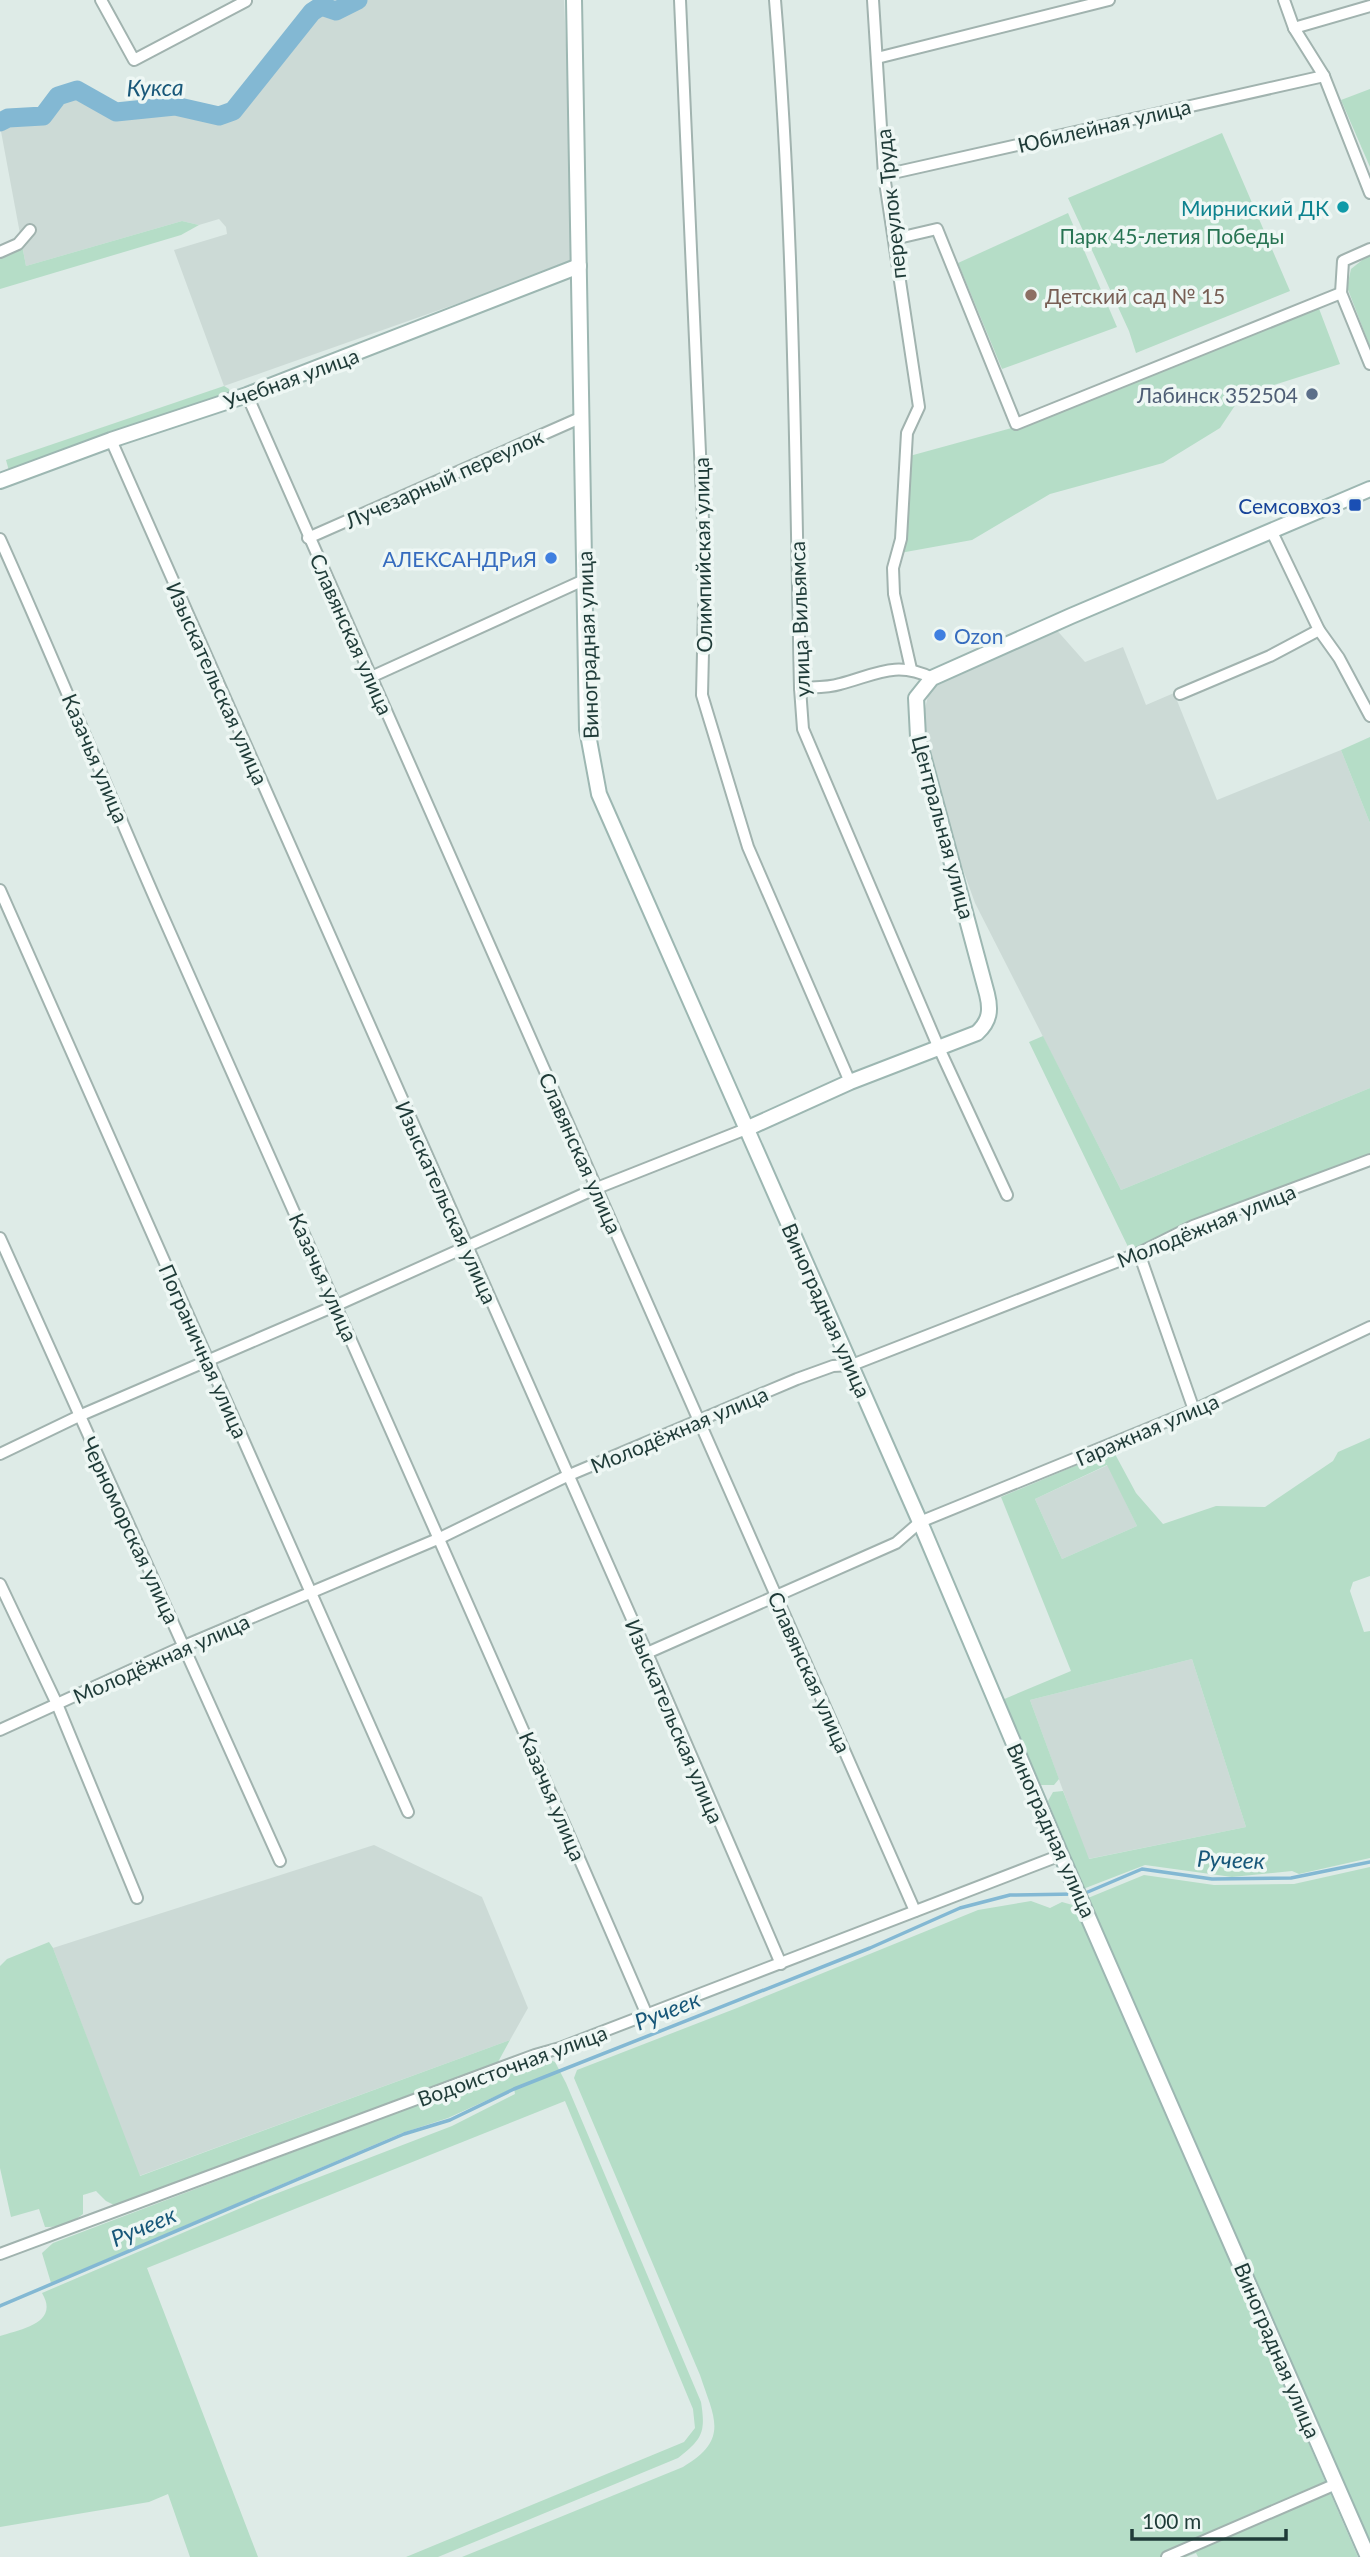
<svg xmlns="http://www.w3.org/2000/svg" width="1370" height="2557" font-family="Lato,sans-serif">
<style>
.built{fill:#ccdad6}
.green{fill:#b5ddc7;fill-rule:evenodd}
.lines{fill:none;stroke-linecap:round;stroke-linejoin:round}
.stream{stroke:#83b8d3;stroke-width:3.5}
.river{stroke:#83b8d3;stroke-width:19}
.street-casing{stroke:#a1b3af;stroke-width:14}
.secondary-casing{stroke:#9db7b2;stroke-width:18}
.street{stroke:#fff;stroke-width:10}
.secondary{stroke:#fff;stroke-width:14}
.culture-dot{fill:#0f9aa8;stroke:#eef7f4;stroke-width:2.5}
.education-dot{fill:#8d6e63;stroke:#eef7f4;stroke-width:2.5}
.service-dot{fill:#5c6f8a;stroke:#eef7f4;stroke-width:2.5}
.transit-dot{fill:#1a4fb4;stroke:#eef7f4;stroke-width:2.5}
.shop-dot{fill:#3f7fe0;stroke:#eef7f4;stroke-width:2.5}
.labels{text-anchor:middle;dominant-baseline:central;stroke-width:7;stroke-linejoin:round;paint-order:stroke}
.street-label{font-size:21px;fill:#1f3b38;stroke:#eef7f4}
.culture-label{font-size:21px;fill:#0d838f;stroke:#eef7f4;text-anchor:end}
.park-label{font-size:21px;fill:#277352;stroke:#eef7f4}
.education-label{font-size:21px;fill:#785e54;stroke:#eef7f4;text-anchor:start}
.service-label{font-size:21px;fill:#4e5e75;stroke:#eef7f4;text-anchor:end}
.transit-label{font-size:21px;fill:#164399;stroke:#eef7f4;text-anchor:end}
.shop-label{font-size:21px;fill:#366cbe;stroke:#eef7f4;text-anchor:end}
.water-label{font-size:23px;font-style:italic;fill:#175779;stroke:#eef7f4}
</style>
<rect width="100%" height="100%" fill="#deebe7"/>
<g class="built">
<polygon points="364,0 564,0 570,135 572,263 224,386 174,250 227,234 226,227 219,219 199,225 182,221 26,266 0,126 10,122 44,120 59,100 76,94 87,97 114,115 175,109 218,119 234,114 313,15 322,9 336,13 347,11"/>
<polygon points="1054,627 1085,662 1123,647 1146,705 1174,693 1217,800 1341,750 1370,823 1370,1088 1121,1190 975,903 956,850 925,735 924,713 928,696 939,682"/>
<polygon points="1108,1465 1137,1526 1062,1559 1035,1499"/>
<polygon points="1192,1659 1246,1827 1088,1859 1030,1700"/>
<polygon points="374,1845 482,1897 528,2008 510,2040 139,2176 53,1948"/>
</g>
<g class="green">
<polygon points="1370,89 1370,167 1341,100"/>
<polygon points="1222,133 1290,291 1136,353 1129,331 1068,198"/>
<polygon points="1068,213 1117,327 1002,369 958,263"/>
<polygon points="182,221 199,225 181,235 0,289 0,255 22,245 26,266"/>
<polygon points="1366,257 1370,257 1370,347 1347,287 1351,269"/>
<polygon points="1318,306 1340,364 1242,395 1220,428 1163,463 1050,494 972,540 900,553 906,457 1019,426"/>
<polygon points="224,386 229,389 231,394 9,471 6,460"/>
<polygon points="1370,737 1370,823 1341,750"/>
<polygon points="1043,1036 1121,1190 1370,1088 1370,1156 1160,1235 1131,1253 1029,1042"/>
<path d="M 1370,1438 L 1370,1576 L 1353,1582 L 1350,1591 L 1364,1632 L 1370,1631 L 1370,1858 L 1299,1874 L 1292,1871 L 1232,1877 L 1145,1865 L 1083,1889 L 1048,1801 L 1053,1792 L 1063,1791 L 1089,1859 L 1246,1827 L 1192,1659 L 1030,1700 L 1059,1779 L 1054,1785 L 1041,1785 L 1002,1700 L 1071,1671 L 1001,1497 L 1101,1455 L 1115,1454 L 1136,1493 L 1163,1524 L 1216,1506 L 1265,1507 L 1333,1461 L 1338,1452 ZM 1107,1465 L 1137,1526 L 1062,1559 L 1035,1499 Z"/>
<polygon points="1370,1867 1370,2543 1088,1898 1144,1875 1214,1885 1294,1884"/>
<path d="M 1031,1901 L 1050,1908 L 1062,1902 L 1076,1906 L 1358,2557 L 1198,2557 L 1196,2553 L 1186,2557 L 462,2557 L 683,2467 C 730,2439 714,2418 700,2375 L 574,2078 L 577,2070 L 737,2008 L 978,1910 Z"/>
<path d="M 49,1942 L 53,1948 L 140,2176 L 510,2040 L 498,2062 L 114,2205 L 106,2201 L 96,2191 L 83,2195 L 83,2214 C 73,2222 58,2228 45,2227 L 39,2209 L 11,2217 L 0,2168 L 0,1966 L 7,1959 Z"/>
<path d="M 543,2057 L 555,2062 L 566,2083 L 701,2402 C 706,2433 702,2439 678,2458 L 438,2557 L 406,2557 L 684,2442 L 695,2428 L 693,2409 L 565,2101 L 147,2268 L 258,2557 L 190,2557 L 168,2494 L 149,2502 L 0,2527 L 0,2336 C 21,2329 60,2323 42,2293 L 257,2201 L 452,2126 L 515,2094 L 514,2088 L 448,2118 L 402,2133 L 51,2283 L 42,2253 L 53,2243 Z"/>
</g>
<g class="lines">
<g class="stream">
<polyline points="1083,1894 1142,1869 1212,1879 1291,1878 1370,1862"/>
<polyline points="0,2306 404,2134 450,2120 514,2089 870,1948 960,1908 1010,1895 1075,1894"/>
</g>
<polyline class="river" points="0,122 8,118 43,116 58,96 77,90 116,112 175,106 219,116 233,111 312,12 321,6 336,11 358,0"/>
<defs>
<g id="street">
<polyline points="101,0 134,60 246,1"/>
<polyline points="680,0 705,566 702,695 748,847 850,1082"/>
<path d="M 775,0 C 794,229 795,458 800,688 L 803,729 L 938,1046 L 1007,1195"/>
<polyline points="873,0 884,175 919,407 907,433 901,539 893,568 894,594 911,669"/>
<polyline points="1284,0 1294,28 1324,76 1370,193"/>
<polyline points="1294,28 1370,6"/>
<polyline points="877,58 1109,0"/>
<polyline points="884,175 1324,76"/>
<polyline points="894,239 937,229 1016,424 1341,293 1343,261 1370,249"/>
<polyline points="0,252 18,244 30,230"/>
<polyline points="1341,293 1370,364"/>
<polyline points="247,395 915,1911"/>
<polyline points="111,440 647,1653 781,1964"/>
<polyline points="1271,530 1319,630 1339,658 1370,716"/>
<polyline points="308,538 580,418"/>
<path d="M 0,539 C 54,659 104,782 157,903 C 321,1274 487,1643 647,2015"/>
<polyline points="371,677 584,580"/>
<path d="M 800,688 C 813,687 827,688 840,684 C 875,675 896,660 932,678"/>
<polyline points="1180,694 1270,656 1319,630"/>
<polyline points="0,890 408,1812"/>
<polyline points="0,1238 280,1861"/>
<polyline points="1139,1253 1194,1410"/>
<polyline points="0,1454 79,1416 337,1305 597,1188 746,1129"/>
<polyline points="0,1584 57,1704 137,1898"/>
<polyline points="647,1653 896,1543 920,1522 1194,1410 1370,1327"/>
<polyline points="0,1730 184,1646 440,1538 567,1476 797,1379 833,1366 852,1365 1139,1253 1193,1226 1370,1160"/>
<polyline points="0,2254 535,2055 560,2048 1061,1855"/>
<polyline points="1167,2557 1336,2484"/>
</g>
<g id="secondary">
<polyline points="574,0 587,729 599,794 920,1522 1061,1855 1368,2557"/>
<polyline points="0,481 111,440 247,395 579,266"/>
<path d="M 746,1129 L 850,1082 L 977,1033 C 990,1021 991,1010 987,994 L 918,737 L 916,698 L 932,678 L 1071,616 L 1370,489"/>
</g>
</defs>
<use href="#street" class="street-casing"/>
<use href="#secondary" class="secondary-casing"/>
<use href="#street" class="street"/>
<use href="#secondary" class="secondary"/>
</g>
<circle class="culture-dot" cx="1343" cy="207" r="7"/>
<circle class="education-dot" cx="1031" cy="295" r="7"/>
<circle class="service-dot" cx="1312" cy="394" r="7"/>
<rect class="transit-dot" x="1348" y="498" width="14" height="14" rx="3.5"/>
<g class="shop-dot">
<circle cx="551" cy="558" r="7"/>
<circle cx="940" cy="635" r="7"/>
</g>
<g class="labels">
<g class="street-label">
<text transform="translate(1104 125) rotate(-13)">Юбилейная улица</text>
<text transform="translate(890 204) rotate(-96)">переулок Труда</text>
<text transform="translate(291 378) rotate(-20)">Учебная улица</text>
<text transform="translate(444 478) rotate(-24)">Лучезарный переулок</text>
<text transform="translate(702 555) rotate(-91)">Олимпийская улица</text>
<text transform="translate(799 619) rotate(-92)">улица Вильямса</text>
<text transform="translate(352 634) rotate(66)">Славянская улица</text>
<text transform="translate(587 645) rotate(-92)">Виноградная улица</text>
<text transform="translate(218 683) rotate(66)">Изыскательская улица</text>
<text transform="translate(96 758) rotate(67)">Казачья улица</text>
<text transform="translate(944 827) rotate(75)">Центральная улица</text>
<text transform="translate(581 1153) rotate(66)">Славянская улица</text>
<text transform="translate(447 1202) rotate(66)">Изыскательская улица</text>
<text transform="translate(1206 1225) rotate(-22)">Молодёжная улица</text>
<text transform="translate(324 1277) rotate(66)">Казачья улица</text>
<text transform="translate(827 1310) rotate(66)">Виноградная улица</text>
<text transform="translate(204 1351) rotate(66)">Пограничная улица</text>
<text transform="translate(679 1429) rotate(-23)">Молодёжная улица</text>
<text transform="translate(1147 1429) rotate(-23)">Гаражная улица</text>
<text transform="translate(131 1530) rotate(65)">Черноморская улица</text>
<text transform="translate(161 1658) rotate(-24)">Молодёжная улица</text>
<text transform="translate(810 1672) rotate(66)">Славянская улица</text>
<text transform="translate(675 1721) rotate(67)">Изыскательская улица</text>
<text transform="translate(553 1796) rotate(67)">Казачья улица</text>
<text transform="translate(1052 1830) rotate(66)">Виноградная улица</text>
<text transform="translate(512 2065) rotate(-20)">Водоисточная улица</text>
<text transform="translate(1278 2350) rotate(67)">Виноградная улица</text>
</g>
<g class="culture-label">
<text x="1329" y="207">Мирниский ДК</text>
</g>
<g class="park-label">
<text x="1172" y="235">Парк 45-летия Победы</text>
</g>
<g class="education-label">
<text x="1045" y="295">Детский сад № 15</text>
</g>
<g class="service-label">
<text x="1298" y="394">Лабинск 352504</text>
</g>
<g class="transit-label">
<text x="1341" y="505">Семсовхоз</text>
</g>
<g class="shop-label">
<text x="537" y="558">АЛЕКСАНДРиЯ</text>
<text x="954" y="635" text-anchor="start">Ozon</text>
</g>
<g class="water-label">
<text transform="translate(155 87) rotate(-1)">Кукса</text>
<text transform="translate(1231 1859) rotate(2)">Ручеек</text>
<text transform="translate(667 2010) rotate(-22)">Ручеек</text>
<text transform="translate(143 2226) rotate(-23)">Ручеек</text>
</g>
</g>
<path d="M1132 2529v10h154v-10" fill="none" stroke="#1f3b38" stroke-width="3.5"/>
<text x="1142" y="2529" font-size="21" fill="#1f3b38" stroke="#eef7f4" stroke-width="5" paint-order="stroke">100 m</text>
</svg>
